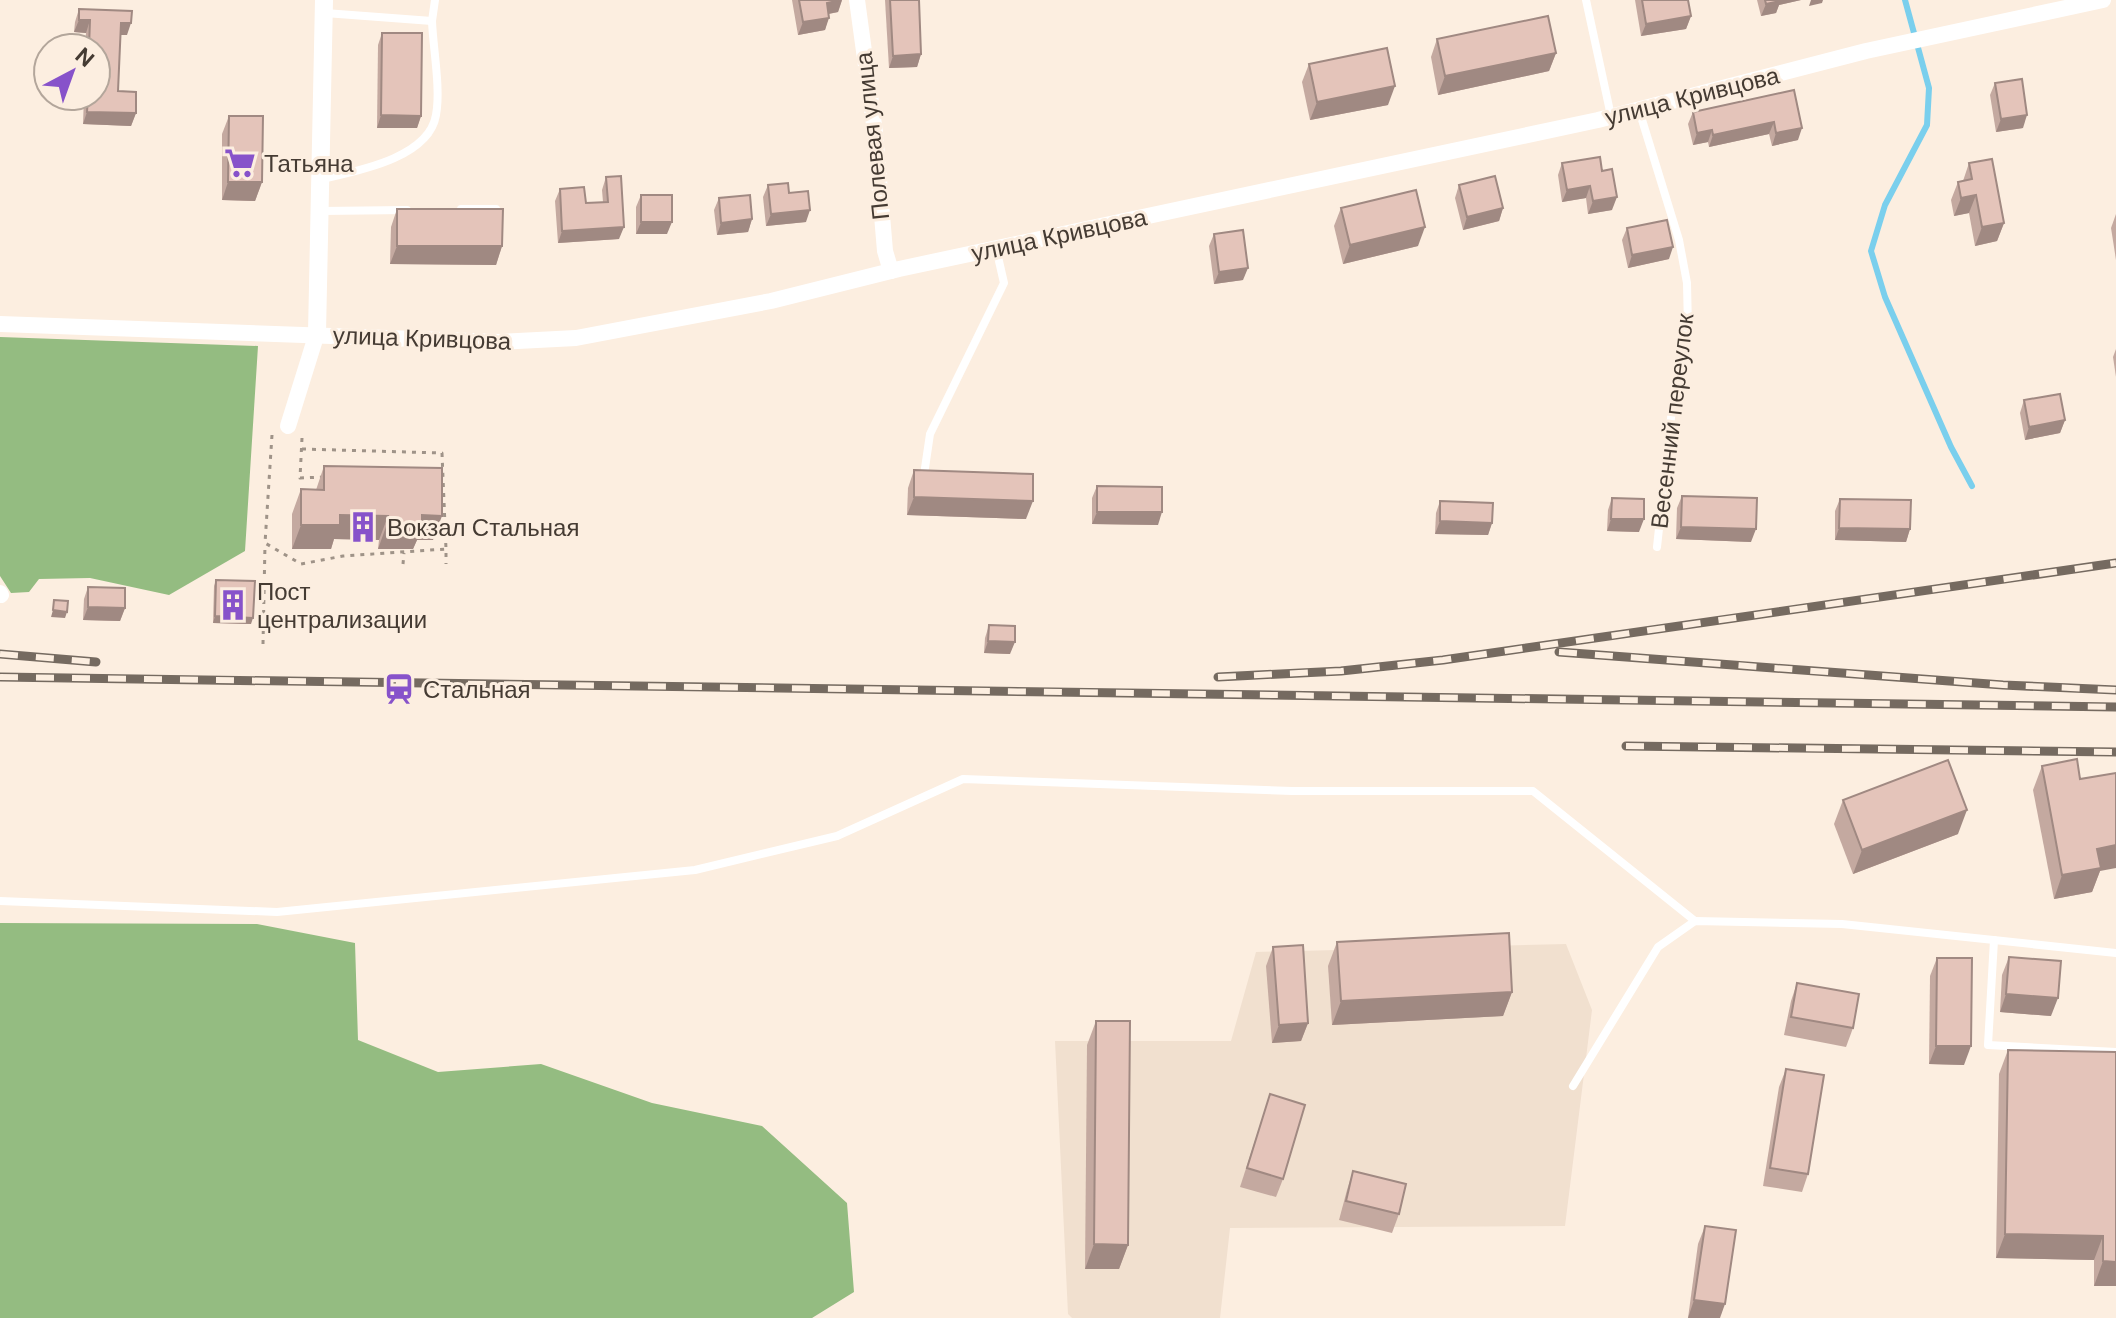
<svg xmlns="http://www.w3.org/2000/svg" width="2116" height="1318" font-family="'DM Sans',sans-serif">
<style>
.industrial{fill:#f1e0cf}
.forest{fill:#94bc81}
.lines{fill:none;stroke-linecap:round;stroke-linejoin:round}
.stream{stroke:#7acfed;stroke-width:6}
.path{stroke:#9f9388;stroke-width:3;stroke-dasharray:4 6;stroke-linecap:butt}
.service{stroke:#fff;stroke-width:8}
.minor{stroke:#fff;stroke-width:16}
.tertiary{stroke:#fff;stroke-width:18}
.rail-casing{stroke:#756a60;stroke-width:9}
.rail{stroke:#fceee0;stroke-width:6;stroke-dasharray:18;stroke-linecap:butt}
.wall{fill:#c4a9a0}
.shaded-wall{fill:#a08982}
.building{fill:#e4c4ba;stroke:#a08982;stroke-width:2}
.labels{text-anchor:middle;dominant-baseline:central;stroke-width:6;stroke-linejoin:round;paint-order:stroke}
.street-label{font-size:24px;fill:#453b33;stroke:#fceee0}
.poi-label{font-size:24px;fill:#453b33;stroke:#fceee0;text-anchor:start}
</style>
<rect width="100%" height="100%" fill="#fceee0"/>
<polygon class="industrial" points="1566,944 1592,1010 1565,1226 1230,1228 1220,1318 1072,1318 1068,1314 1055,1041 1231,1041 1256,952"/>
<g class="forest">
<polygon points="0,337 258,346 245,551 169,595 90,578 39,579 29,592 11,593 0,576"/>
<polygon points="0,923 257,924 355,943 358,1040 438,1072 541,1064 652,1103 762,1126 847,1203 854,1292 812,1318 0,1318"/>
</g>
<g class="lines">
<polyline class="stream" points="1905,0 1929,88 1927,125 1885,205 1871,251 1885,297 1951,447 1972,486"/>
<g class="path">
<polyline points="272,435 265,543 301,564 343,556 446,549 446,564"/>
<polyline points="302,438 300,478 323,477"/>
<polyline points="302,449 442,453 443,478"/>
<polyline points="438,478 443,478 446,549"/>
<polyline points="403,564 404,553"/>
<polyline points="263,644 265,544"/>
</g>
<g class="service">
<polyline points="1586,0 1611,116"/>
<polyline points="325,13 432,21 435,0"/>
<polyline points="1639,110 1679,240 1687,283 1688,328 1672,409 1657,547"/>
<path d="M 322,179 C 357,171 429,158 436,115 C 441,89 433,48 432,21"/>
<polyline points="461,209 496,209"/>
<polyline points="321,211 407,210"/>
<polyline points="925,468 930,434 1004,283 996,248"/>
<polyline points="0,901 277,912 695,870 837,836 963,779 1292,791 1533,791 1695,921"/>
<polyline points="1994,940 1988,1045 2116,1052"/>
<polyline points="1573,1086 1658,947 1695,921 1842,924 2116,953"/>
</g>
<g class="minor">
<polyline points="857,0 875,132 885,251 891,271"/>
<polyline points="0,324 500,342 576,338 771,301 899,269 1598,120 1866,51 2103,0"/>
<polyline points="288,426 317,333"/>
<polyline points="0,593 1,595"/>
</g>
<polyline class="tertiary" points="317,333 324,0"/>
<defs>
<g id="rail">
<polyline points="1559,652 2003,685 2116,690"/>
<polyline points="0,654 96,662"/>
<polyline points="0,677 2116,707"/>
<polyline points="1218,677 1341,671 1443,660 2116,563"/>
<polyline points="1626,746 2116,752"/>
</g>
</defs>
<use href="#rail" class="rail-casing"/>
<use href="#rail" class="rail"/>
</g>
<g class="wall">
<polygon points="792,0 842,0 838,12 829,14 825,30 798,35"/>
<polygon points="885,0 919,0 921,54 917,67 889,68"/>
<polygon points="1635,0 1688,0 1691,16 1686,29 1641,36"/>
<polygon points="1757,0 1801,0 1779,5 1776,13 1761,16"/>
<polygon points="79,9 127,35 120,35 118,91 136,113 131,126 83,124 84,96 96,96 96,48 85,48 86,33 74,32 75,22"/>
<polygon points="382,33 421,116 417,128 377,128 378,45"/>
<polygon points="1437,39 1556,53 1549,71 1438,95 1431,57"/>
<polygon points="1309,64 1388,105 1310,120 1302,82"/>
<polygon points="1995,83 2023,128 1996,132 1990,95"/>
<polygon points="1794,90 1798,140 1772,146 1769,134 1709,147 1708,142 1693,145 1688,124 1693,112"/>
<polygon points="229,116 262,182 255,201 222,200 222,134"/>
<polygon points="1562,163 1602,171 1612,210 1588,214 1586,198 1562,202 1558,175"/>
<polygon points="1969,163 2004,223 1997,241 1975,246 1969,213 1954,216 1951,200 1958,182 1963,181"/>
<polygon points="606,177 619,239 558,243 555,201 560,189 586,203 603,202 602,190"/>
<polygon points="768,185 789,193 806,222 766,226 763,197"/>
<polygon points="1459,185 1503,208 1499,221 1463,230 1455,198"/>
<polygon points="641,195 667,234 636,234 636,207"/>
<polygon points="719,198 752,219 748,232 717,235 714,210"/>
<polygon points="1341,208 1418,246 1343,264 1334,226"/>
<polygon points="397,209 502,246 496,265 390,264 391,227"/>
<polygon points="2116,214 2116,260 2111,228"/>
<polygon points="1627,228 1669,259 1628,268 1622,240"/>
<polygon points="1214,234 1243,280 1214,284 1209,246"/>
<polygon points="2116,349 2116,377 2113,357"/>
<polygon points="2024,400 2065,420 2060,433 2025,440 2020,413"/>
<polygon points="324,466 433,540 417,540 413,549 378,549 379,540 334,539 331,549 292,549 292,514 301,489 316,490"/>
<polygon points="914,470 1026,519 907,515 908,488"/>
<polygon points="1097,486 1158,525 1092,524 1092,498"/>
<polygon points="1682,496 1751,542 1676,539 1677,508"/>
<polygon points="1612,498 1639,532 1607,531 1608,510"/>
<polygon points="1840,499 1910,529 1906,542 1835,540 1835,511"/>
<polygon points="1440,501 1492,523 1488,535 1435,534 1436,513"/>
<polygon points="216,580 251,624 213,623 214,586"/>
<polygon points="88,587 125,608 120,621 83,620 84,599"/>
<polygon points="989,625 1010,654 984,653 985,638"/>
<polygon points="2042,766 2100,871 2092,892 2054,899 2033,790"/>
<polygon points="1843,800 1958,834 1853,874 1834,824"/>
<polygon points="1337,942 1512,992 1503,1016 1332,1025 1328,966"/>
<polygon points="1273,947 1308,1023 1301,1041 1272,1043 1266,966"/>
<polygon points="2009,957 2051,1016 2000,1012 2002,975"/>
<polygon points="1937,958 1964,1065 1929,1064 1930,976"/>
<polygon points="1797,983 1853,1028 1846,1047 1784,1035 1791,1001"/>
<polygon points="1096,1021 1128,1245 1119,1269 1085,1269 1087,1045"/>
<polygon points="2008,1050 2116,1052 2116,1286 2094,1286 2094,1260 1996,1258 1999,1074"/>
<polygon points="1786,1069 1808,1174 1802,1192 1763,1186 1779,1087"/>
<polygon points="1270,1094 1283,1179 1276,1197 1240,1187"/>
<polygon points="1353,1171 1399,1214 1392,1233 1339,1220 1347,1190"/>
<polygon points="1705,1226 1720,1318 1688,1318 1698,1244"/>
</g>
<g class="shaded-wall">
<polygon points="842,0 838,12 822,15 827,3"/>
<polygon points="1776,0 1801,0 1779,5 1776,13 1761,16 1766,4"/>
<polygon points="1811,0 1823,0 1822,3 1809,6"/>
<polygon points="1691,16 1686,29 1641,36 1646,24"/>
<polygon points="829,18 825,30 798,35 803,22"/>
<polygon points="79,20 90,20 86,33 74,32"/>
<polygon points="121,23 131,23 127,35 116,35"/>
<polygon points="1556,53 1549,71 1438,95 1445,76"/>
<polygon points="921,54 917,67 889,68 893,56"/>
<polygon points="1395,86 1388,105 1310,120 1317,102"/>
<polygon points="87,112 136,113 131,126 83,124"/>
<polygon points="381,115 421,116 417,128 377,128"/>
<polygon points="2027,115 2023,128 1996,132 2001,119"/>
<polygon points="1774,122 1769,134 1709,147 1713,135"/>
<polygon points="1802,128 1798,140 1772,146 1776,133"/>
<polygon points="1712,130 1708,142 1693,145 1697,133"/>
<polygon points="228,182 262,182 255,201 222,200"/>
<polygon points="1590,186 1586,198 1562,202 1567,190"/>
<polygon points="1976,195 1969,213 1954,216 1961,198"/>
<polygon points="1617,197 1612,210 1588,214 1593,201"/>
<polygon points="1503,208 1499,221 1463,230 1467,217"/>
<polygon points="810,210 806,222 766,226 771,214"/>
<polygon points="752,219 748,232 717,235 721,223"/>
<polygon points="641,222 672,222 667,234 636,234"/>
<polygon points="2004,223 1997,241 1975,246 1982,227"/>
<polygon points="624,227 619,239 558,243 562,231"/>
<polygon points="1425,227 1418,246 1343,264 1350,245"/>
<polygon points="397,246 502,246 496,265 390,264"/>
<polygon points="1673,247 1669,259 1628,268 1632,255"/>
<polygon points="1248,268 1243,280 1214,284 1219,272"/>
<polygon points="2065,420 2060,433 2025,440 2029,427"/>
<polygon points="914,497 1033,501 1026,519 907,515"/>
<polygon points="1097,512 1162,512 1158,525 1092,524"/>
<polygon points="340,515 388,516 379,540 334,539 331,549 292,549 301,525"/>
<polygon points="422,515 442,516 433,540 417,540 413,549 378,549 387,524"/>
<polygon points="1611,519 1644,519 1639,532 1607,531"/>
<polygon points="1440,521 1492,523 1488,535 1435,534"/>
<polygon points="1681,527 1756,529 1751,542 1676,539"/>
<polygon points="1839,528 1910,529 1906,542 1835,540"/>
<polygon points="88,607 125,608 120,621 83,620"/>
<polygon points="53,610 67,612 65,618 51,617"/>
<polygon points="215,616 253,618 251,624 213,623"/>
<polygon points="988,641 1015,642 1010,654 984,653"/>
<polygon points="1967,810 1958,834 1853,874 1862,850"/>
<polygon points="2116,845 2116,868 2100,871 2092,892 2054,899 2062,875 2097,849"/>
<polygon points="1512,992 1503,1016 1332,1025 1341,1001"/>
<polygon points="2006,994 2058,998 2051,1016 2000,1012"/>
<polygon points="1308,1023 1301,1041 1272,1043 1279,1025"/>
<polygon points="1936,1046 1971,1046 1964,1065 1929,1064"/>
<polygon points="2005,1234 2103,1236 2094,1260 1996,1258"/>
<polygon points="1094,1244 1128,1245 1119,1269 1085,1269"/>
<polygon points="2103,1261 2116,1262 2116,1286 2094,1286"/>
<polygon points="1694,1300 1725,1304 1720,1318 1688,1318"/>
</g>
<g class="building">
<polygon points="799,0 841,0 827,3 829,18 803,22"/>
<polygon points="890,0 919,0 921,54 893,56"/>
<polygon points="1642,0 1688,0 1691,16 1646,24"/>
<polygon points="1765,0 1780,0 1780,1 1766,4"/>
<polygon points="79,9 132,11 131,23 121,23 118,91 136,92 136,113 87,112 88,96 96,96 96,48 89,48 90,20 79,20"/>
<polygon points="1548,16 1556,53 1445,76 1437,39"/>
<polygon points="382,33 422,33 421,116 381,115"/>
<polygon points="1387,48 1395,86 1317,102 1309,64"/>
<polygon points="2022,79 2027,115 2001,119 1995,83"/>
<polygon points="1794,90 1802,128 1776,133 1774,122 1713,135 1712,130 1697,133 1693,112"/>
<polygon points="229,116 263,116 262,182 228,182"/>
<polygon points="1600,157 1602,171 1612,169 1617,197 1593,201 1590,186 1567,190 1562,163"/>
<polygon points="1992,159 2004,223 1982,227 1976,195 1961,198 1958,182 1972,179 1969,163"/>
<polygon points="621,176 624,227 562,231 560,189 584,187 586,203 608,202 606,177"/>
<polygon points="1495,176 1503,208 1467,217 1459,185"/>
<polygon points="788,183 789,193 808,191 810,210 771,214 768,185"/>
<polygon points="1416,190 1425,227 1350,245 1341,208"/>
<rect x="641" y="195" width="31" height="27"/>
<polygon points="750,195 752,219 721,223 719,198"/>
<polygon points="397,209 503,209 502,246 397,246"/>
<polygon points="1667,220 1673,247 1632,255 1627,228"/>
<polygon points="1243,230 1248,268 1219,272 1214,234"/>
<polygon points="2060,394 2065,420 2029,427 2024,400"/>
<polygon points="324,466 442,468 442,516 422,515 422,525 387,524 388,516 340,515 340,525 301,525 301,489 324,490"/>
<polygon points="914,470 1033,474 1033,501 914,497"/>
<polygon points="1097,486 1162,487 1162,512 1097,512"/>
<polygon points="1682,496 1757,498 1756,529 1681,527"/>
<polygon points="1612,498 1644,499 1644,519 1611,519"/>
<polygon points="1840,499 1911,500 1910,529 1839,528"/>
<polygon points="1440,501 1493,503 1492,523 1440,521"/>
<polygon points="216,580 255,581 253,618 215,616"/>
<polygon points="88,587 125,588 125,608 88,607"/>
<polygon points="54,600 68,601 67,612 53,610"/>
<polygon points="989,625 1015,626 1015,642 988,641"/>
<polygon points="2077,759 2080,779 2116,773 2116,845 2097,849 2101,868 2062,875 2042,766"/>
<polygon points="1948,760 1967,810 1862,850 1843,800"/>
<polygon points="1509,933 1512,992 1341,1001 1337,942"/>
<polygon points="1303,945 1308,1023 1279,1025 1273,947"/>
<polygon points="2009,957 2061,961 2058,998 2006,994"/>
<polygon points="1937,958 1972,958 1971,1046 1936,1046"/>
<polygon points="1797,983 1859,994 1853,1028 1791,1017"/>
<polygon points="1096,1021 1130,1021 1128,1245 1094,1244"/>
<polygon points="2008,1050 2116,1052 2116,1262 2103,1261 2103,1236 2005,1234"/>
<polygon points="1786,1069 1824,1075 1808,1174 1770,1168"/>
<polygon points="1270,1094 1305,1105 1283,1179 1247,1168"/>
<polygon points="1353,1171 1406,1184 1399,1214 1346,1201"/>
<polygon points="1705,1226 1736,1230 1725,1304 1694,1300"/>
</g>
<defs>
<symbol id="supermarket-bare" viewBox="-9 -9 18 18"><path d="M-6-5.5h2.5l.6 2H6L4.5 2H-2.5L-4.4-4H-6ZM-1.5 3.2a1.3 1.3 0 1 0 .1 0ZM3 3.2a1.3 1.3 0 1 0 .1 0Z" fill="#8752ca" stroke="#fceee0" stroke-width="2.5" paint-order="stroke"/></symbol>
<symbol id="building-bare" viewBox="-9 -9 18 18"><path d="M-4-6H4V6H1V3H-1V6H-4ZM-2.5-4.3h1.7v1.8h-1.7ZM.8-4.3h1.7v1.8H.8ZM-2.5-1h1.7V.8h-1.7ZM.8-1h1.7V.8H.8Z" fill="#8752ca" stroke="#fceee0" stroke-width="2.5" paint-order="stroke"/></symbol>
<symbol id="station-bare" viewBox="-9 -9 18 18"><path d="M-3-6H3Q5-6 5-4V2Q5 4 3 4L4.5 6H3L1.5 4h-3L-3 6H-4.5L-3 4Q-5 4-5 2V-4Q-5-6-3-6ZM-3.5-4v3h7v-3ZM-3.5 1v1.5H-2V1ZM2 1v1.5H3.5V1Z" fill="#8752ca" stroke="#fceee0" stroke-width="2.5" paint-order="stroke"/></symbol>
</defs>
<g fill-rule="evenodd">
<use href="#supermarket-bare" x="218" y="141" width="44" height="44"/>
<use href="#building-bare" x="341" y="505" width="44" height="44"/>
<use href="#building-bare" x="211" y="583" width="44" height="44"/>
<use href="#station-bare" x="377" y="667" width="44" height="44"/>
</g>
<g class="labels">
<g class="street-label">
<text transform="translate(1692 96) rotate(-14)">улица Кривцова</text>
<text transform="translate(872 136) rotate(-96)">Полевая улица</text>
<text transform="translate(1059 235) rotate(-12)">улица Кривцова</text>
<text transform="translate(422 338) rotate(2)">улица Кривцова</text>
<text transform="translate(1672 421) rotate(-83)">Весенний переулок</text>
</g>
<g class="poi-label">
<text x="264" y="163">Татьяна</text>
<text x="387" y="527">Вокзал Стальная</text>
<text x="257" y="591">Пост<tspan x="257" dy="28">централизации</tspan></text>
<text x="423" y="689">Стальная</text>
</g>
</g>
<g transform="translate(72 72) rotate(41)"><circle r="38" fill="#fceee0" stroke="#b3a69b" stroke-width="2"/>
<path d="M0-6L14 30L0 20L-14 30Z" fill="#8752ca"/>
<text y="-12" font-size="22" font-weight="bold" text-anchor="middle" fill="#453b33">N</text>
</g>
</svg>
